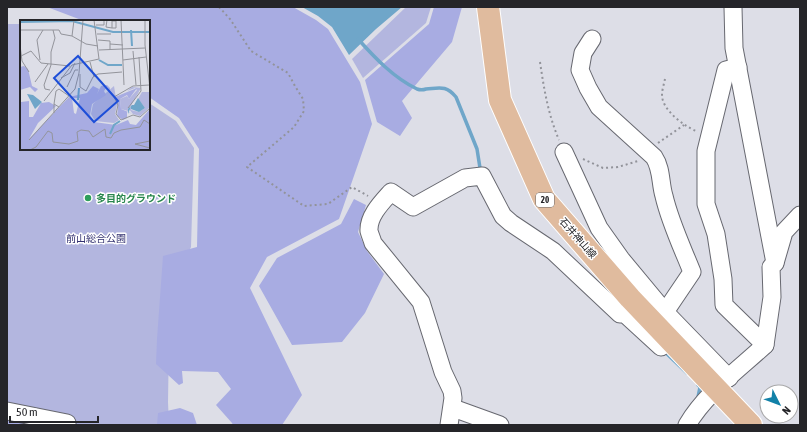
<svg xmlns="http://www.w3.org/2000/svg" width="807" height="432" font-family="'Asap Condensed','Noto Sans JP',sans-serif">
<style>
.green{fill:#b3b6df}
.forest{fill:#a8ace2}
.water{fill:#6fa6c9}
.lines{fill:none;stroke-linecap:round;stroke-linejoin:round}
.stream{stroke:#6fa6c9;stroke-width:3.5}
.minor-casing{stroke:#676870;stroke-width:19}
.major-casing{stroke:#fff;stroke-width:24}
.path{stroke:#92939a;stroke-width:2;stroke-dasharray:2 3;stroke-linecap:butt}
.minor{stroke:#fff;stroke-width:17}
.major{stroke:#e0bb9e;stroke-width:22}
.leisure-dot{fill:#2e9e5b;stroke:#fff;stroke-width:1.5}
.labels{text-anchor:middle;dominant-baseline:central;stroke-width:3;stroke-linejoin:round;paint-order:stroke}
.shield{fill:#fff;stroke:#666669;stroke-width:1}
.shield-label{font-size:9px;font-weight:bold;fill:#252529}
.leisure-label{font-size:10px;font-weight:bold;fill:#27864d;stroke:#fff;text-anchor:start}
.park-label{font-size:10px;fill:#323070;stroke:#fff}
.street-label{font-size:10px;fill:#252529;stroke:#fff}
.inset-river{fill:none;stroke:#6fa6c9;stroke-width:2}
.inset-road{fill:none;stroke:#93949b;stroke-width:1}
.view{fill:#1d4ed8;fill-opacity:0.15;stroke:#1d4ed8;stroke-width:2}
.inset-edge{fill:none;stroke:#252529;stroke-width:2}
</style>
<rect width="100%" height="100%" fill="#dddee7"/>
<g class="green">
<polygon points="406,7 431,7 426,23 363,78 352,59"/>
<polygon points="7,24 21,24 21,149 149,149 149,103 176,121 194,148 191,247 178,274 169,339 168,402 169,425 74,425 7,405"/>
</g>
<g class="forest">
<polygon points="47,7 293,7 316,20 328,29 360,82 372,124 339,219 267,257 250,288 302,395 282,425 233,425 232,423 216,405 231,389 218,372 182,371 183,383 179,385 156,364 157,339 163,256 197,247 199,149 179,118 149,97 149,21 84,21"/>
<polygon points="434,7 462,7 452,42 402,101 412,118 400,136 377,122 365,80 429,24"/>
<polygon points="354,199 366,205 358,232 367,251 384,274 365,313 342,342 292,345 259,286 277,258 341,224"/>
<polygon points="180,408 193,413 197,425 157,425 158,413"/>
<polygon points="7,420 34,425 7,425"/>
</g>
<polygon class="water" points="302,7 402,7 376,29 349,55 332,27 318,16"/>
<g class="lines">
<g class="stream">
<path d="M 358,39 C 375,58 394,78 417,89 C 420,90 423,90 426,89 C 440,88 446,85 456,97 L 477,149 L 480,168"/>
<polyline points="665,352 687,373"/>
<polyline points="698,397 700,387 698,385"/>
</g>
<defs>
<g id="minor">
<polyline points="733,7 734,48 775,263"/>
<path d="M 592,39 L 583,53 L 580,70 L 588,88 L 599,107 L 654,157 C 662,169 660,183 664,196 C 670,222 682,247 692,272 L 665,312"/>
<polyline points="738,67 726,70 706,151 706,204 716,234 723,279 724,305 765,345"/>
<polyline points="564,152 599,228 621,259 665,312 729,378"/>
<polyline points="453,408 500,425"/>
<polyline points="7,411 67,423 67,425"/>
<path d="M 449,425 L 453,398 L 452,391 L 443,372 L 421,302 L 373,243 C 372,239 370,235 369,231 C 368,216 382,202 391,192 L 413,207 L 465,178 L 482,176 L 503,216 L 511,223 L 553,251 L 620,314 L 625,314 L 661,347 L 669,340"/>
<path d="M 687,425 C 706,393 738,370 765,345 L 772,297 L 771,267 L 775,263 L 784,232 L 800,215"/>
</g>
<polyline id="major" points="488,7 500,100 544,199 630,298 751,425"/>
</defs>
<use href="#minor" class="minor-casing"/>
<use href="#major" class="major-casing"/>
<g class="path">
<polyline points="219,7 230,19 251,51 288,73 295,86 303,99 304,111 294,127 247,167 304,206 328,204 352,187 368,196"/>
<path d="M 540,62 C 544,89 548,114 559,140"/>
<path d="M 665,79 C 664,84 662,90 662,95 C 662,110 684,126 696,131"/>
<polyline points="658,143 684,125"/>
<polyline points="583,159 603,168 618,167 638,161"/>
</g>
<use href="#minor" class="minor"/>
<use href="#major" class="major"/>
</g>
<circle class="leisure-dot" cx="88" cy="198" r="4"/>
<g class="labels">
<rect class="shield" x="536" y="193" width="18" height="14" rx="3"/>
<g class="shield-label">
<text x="545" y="200">20</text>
</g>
<g class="leisure-label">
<text x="96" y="198">多目的グラウンド</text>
</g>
<g class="park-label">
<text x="96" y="238">前山総合公園</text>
</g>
<g class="street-label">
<text transform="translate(578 238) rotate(49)">石井神山線</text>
</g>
</g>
<g transform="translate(20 20)">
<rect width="130" height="130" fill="#dddee7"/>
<path d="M 94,66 L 97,85 L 95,94 L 99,100 L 94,103 L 75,101 L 71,94 L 73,84 ZM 112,67 L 121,68 L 108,91 L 101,89 L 100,79 L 107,76 L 109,79 L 117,70 L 115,68 L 107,71 ZM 122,72 L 130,72 L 130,87 L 120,96 L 113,94 L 109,89 L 112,86 L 111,90 L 119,92 L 125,88 L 118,79 Z" fill="#b3b6df"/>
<path d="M 4,46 L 8,49 L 12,66 L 18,69 L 15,72 L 10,67 L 0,70 L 0,47 ZM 87,65 L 90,68 L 90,72 L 87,67 L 84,71 L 86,75 L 72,84 L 70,95 L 74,102 L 96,105 L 108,100 L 110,104 L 116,105 L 129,90 L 130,130 L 0,130 L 0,73 L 1,82 L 9,81 L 9,97 L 13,97 L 21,83 L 29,82 L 36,86 L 18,103 L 9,119 L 49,77 L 67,73 L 73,66 L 79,69 L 77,74 L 81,66 ZM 52,78 L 60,78 L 56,94 L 54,93 ZM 117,68 L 109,79 L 107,75 L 100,79 L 101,89 L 113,94 L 107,92 L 107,98 L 103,100 L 97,96 L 98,88 L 95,77 Z" fill="#a8ace2" fill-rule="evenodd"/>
<path d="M 7,74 L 13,75 L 22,82 L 15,89 ZM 118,78 L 125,88 L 119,92 L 111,89 L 111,86 L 108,94 L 108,89 L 112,85 L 114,85 Z" fill="#6fa6c9"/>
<path class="inset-river" d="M 0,2 L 52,1 L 93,12 L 130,12M 111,10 L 112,26M 79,40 L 88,45 L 102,45M 58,80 L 59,68M 90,114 L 94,105 L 100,101"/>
<path class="inset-road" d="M 87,0 L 86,7 L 92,8M 96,0 L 96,8 L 92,8 L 92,1 L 96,1M 101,0 L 104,65M 125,0 L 125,25 L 130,69M 76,5 L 84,5 L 84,0M 0,10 L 39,10 L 41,14 L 52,16 L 66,24 L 78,26M 77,14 L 91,14M 52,16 L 54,0M 78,20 L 90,21 L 90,30M 90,24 L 103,25M 0,25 L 2,41 L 9,52M 79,30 L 125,28M 113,31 L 116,65M 1,36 L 11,31 L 21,43 L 50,46M 20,40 L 17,20 L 23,10M 103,40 L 126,37M 70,42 L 74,57M 60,54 L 60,67 L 66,71 L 73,57 L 78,54 L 102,52M 41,58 L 50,53 L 55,43M 15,62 L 28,44M 129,65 L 113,66 L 94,77 L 98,85 L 96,94 L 101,100 L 113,95 L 120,97 L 130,88M 47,67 L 55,50 L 58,50M 30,70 L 25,69 L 24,65 L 31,45 L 31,32 L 35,18 L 33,10M 24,81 L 52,45 L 79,39 L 74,0M 34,84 L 36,71 L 39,69 L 49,76M 108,88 L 121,71 L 119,37M 34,93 L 34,84 L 39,87M 9,120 L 55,69 L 59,53 L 63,0M 130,121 L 115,124 L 130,128M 10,130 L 16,127 L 28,111 L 32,113 L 33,122 L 49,124 L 58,121 L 57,112 L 61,110 L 69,111 L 73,117 L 85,109 L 86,117 L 91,118 L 94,113 L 101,110 L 120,107 L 124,100 L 130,104"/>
<path class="view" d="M 58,36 L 98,81 L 74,102 L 34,58 Z"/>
<rect width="130" height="130" class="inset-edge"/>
</g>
<rect width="807" height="432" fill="none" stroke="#252529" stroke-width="16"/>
<g transform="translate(779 404) rotate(132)"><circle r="19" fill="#ffffff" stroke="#a8a8a9"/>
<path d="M0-3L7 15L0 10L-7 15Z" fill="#1281a8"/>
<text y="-6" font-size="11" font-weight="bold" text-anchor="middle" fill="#252529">N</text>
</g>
<path d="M10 416v6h88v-6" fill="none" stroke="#252529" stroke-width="2"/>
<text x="16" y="416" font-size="12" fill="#252529" stroke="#ffffff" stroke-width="3" paint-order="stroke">50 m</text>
</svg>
